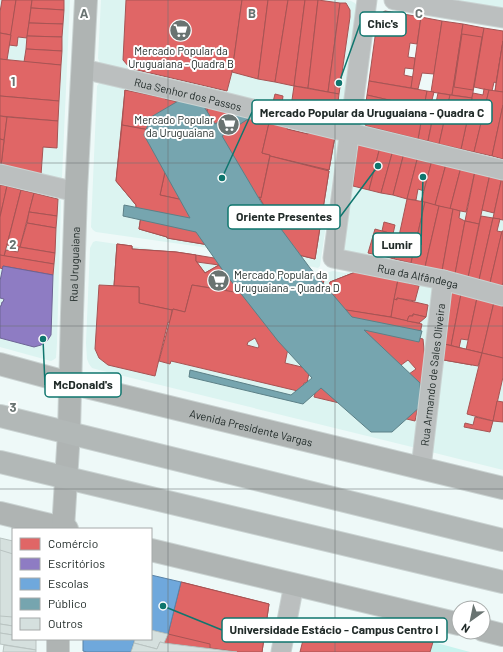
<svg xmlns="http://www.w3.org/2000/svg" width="503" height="652" font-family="Barlow,sans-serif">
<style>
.built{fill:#dcf4f1}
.green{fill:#c9f3ee}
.shops{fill:#e06666;stroke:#a75454;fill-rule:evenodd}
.offices{fill:#8e7cc3;stroke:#6d6495}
.schools{fill:#6fa8dc;stroke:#5882a6}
.public{fill:#76a5af;stroke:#5c8087}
.building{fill:#d5e0de;stroke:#b9c3c1}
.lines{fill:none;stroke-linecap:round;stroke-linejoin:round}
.street-casing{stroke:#cad3d2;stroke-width:21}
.secondary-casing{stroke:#cad3d2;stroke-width:24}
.primary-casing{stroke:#cad3d2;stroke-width:24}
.street{stroke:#bbbfbf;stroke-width:19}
.secondary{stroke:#afb4b3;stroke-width:22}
.primary{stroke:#b2b8b7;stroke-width:22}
.grid{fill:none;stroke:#697371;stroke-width:1;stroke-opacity:0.55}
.labels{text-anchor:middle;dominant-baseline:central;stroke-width:4;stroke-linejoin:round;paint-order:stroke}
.poi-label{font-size:11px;fill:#212b29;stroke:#fff}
.street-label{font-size:11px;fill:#212b29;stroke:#fff}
.grid-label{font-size:13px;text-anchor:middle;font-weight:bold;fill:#697371;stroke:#fff;stroke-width:4;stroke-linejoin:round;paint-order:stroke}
.leader{fill:none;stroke:#0f766e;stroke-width:1.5}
.callout-dot{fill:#0f766e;stroke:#fff;stroke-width:1.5}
.callout{fill:#fff;stroke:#0f766e;stroke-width:1.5}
.callout-label{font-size:12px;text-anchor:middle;font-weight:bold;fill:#212b29}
</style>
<rect width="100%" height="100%" fill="#eef9f8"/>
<g class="built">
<polygon points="0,0 70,0 62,177 58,181 0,169"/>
<polygon points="101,0 346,0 351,1 355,3 358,7 343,119 340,122 100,64 98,58"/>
<polygon points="447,0 503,0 503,10"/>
<polygon points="101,81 337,138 338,142 320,266 318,268 257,255 96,232 93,230 91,227 97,86"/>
<polygon points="359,141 503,175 503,292 342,252 356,144"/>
<polygon points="0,180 59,197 61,201 57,343 56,358 53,360 51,361 0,347"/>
<polygon points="96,241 255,264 320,277 324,276 329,272 333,271 345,273 349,272 355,267 434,287 415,447 412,447 99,370 92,368 89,364 87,359 86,343 90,248 93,242"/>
<polygon points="444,293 503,302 503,470 431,452"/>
</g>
<polygon class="green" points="433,642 470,652 430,652"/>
<g class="shops">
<polygon points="2,0 16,0 11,35 0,33 0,12"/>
<polygon points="16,0 32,0 27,38 18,37 17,46 9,45"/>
<polygon points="32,0 64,0 64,10 31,8"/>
<polygon points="126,0 242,0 232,72 227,91 133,69 129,67 123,60"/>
<polygon points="242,0 268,0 258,79 232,72"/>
<polygon points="268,0 288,0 275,82 258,79"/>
<polygon points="288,0 305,0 294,86 275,82"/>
<polygon points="305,0 318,0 308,88 294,86"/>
<polygon points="318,0 340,3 328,92 308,88"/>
<polygon points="340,3 346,3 350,10 350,17 339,94 328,92"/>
<polygon points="31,8 64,10 63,24 29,23"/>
<polygon points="385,11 421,17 417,44 410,43 408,57 415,58 414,69 405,68 404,75 413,77 411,88 369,81 378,15"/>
<polygon points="421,17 442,21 434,74 422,73 418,89 411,88"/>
<polygon points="442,21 463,24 452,95 431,92"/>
<polygon points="29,23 63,24 62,37 27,36"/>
<polygon points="463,24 484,28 472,98 452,95"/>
<polygon points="484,28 503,31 503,41 496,83 494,82 492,91 474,87"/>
<polygon points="0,33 11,35 7,60 0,59"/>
<polygon points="462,34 482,37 473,90 454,87"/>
<polygon points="27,36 62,37 62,51 26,49"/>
<polygon points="503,41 503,92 495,91"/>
<polygon points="503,41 503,92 495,91"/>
<polygon points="26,49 62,51 61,65 24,62"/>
<polygon points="0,59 61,65 59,101 0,96"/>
<polygon points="369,81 427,91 424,108 367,95"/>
<polygon points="294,86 339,94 337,110 336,113 332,116 329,116 291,107"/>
<polygon points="484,89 489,90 474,152 461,149 473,93 483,95"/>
<polygon points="125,90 146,95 146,94 151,95 165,98 165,99 252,117 252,119 287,127 287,129 308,134 309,130 335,136 329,170 270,156 329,171 315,259 254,244 272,219 259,197 249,195 224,209 221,208 219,213 210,217 218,230 229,232 227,248 167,238 167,237 139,229 141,216 136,215 136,205 116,181"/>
<polygon points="125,90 165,98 165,99 208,109 201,138 177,133 177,135 122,125"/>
<polygon points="489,90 503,92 503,105 492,156 474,152"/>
<polygon points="427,91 434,92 431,104 435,105 428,141 418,139"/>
<polygon points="438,93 450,95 439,144 428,141"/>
<polygon points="275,94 283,96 282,104 273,102"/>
<polygon points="367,95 424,108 421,122 365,109"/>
<polygon points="450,95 472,98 461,149 439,144"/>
<polygon points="0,96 59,101 58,121 0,116"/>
<polygon points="503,105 503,159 492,156"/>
<polygon points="208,108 252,117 252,119 269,123 262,153 270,155 261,198 249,195 224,209 160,195 168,158 172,159 177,133 201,138"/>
<polygon points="365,109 421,122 418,139 366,126 363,121"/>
<polygon points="0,116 7,117 4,140 0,139"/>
<polygon points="7,117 58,121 57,148 43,147 41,175 1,166"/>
<polygon points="269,123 287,127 287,129 308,134 309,130 335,136 329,170 270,156 270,155 262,153"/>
<polygon points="122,125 177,135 172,159 168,158 160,195 221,208 219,213 210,217 218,230 229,232 227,248 167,238 167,237 139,229 141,216 136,215 136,205 116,181"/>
<polygon points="0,139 4,140 1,166 0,166"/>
<polygon points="358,143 380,147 369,190 353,186"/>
<polygon points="380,147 393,150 381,193 369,190"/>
<polygon points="393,150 404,153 393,195 381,193"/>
<polygon points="404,153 418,156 407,199 393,195"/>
<polygon points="270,156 329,171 315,259 254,244 272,219 259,197 261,198"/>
<polygon points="418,156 432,160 424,191 418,189 416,200 407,199"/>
<polygon points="432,160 446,164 435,205 421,202"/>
<polygon points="446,164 461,167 450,209 435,205"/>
<polygon points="461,167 475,171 466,212 450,209"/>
<polygon points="475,171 490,174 479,224 465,221"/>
<polygon points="490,174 502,177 494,213 482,210"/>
<polygon points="502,177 503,178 503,220 493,218"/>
<polygon points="0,185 7,186 0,217"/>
<polygon points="7,186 21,190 4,256 0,255 0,217"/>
<polygon points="21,190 34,193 20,247 7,245"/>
<polygon points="34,193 58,199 57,216 29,212"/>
<polygon points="407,199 425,202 411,263 394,259"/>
<polygon points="425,202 439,206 425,267 411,263"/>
<polygon points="439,206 453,209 442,271 425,267"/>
<polygon points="453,209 460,211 459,218 465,221 455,274 442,271"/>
<polygon points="29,212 57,216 56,228 27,223"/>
<polygon points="481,216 493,218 479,280 468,277"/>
<polygon points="493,218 500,219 497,231 502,232 490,283 479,280"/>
<polygon points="465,221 479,224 468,277 455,274"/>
<polygon points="384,222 395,225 393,234 382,231"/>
<polygon points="27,223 56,228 55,253 20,247"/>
<polygon points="375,229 393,234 387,257 368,253"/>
<polygon points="502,231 503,231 503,282 502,286 490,283"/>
<polygon points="117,244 132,246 132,249 176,252 196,255 196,261 205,273 219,265 220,260 281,270 281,269 324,278 321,307 226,291 227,282 220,286 217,283 211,282 211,288 192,285 185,312 173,309 172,310 139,303 139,287 114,286"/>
<polygon points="117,244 132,246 132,249 176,252 196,255 196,261 205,273 219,265 228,278 227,282 220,286 217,283 211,282 211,288 192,285 185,312 173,309 172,310 139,303 139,287 114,286"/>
<polygon points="391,245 397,246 394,259 387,257"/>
<polygon points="19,247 55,253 54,264 4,256 6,250 18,252"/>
<polygon points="0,255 54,264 53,275 3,266 3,269 0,268"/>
<polygon points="196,255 220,259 219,265 197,262 196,261"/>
<polygon points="220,260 281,270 281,269 324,278 321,307 226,291 228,278 219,264"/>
<polygon points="358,271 398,279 391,317 325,307 330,282"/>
<polygon points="358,271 398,279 391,317 325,307 330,282"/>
<polygon points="398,280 419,286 415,301 397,298 397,300 394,299"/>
<polygon points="99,285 139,287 139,303 172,310 170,323 168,322 155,376 108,365 99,358 95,349"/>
<path d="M 192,285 L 319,306 L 310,321 L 291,334 L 285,363 L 306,368 L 305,371 L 309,373 L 307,383 L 304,383 L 302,392 L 171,361 L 170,364 L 159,361 L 173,309 L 185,312 ZM 255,338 L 259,346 L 258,348 L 247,345 L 248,342 Z"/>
<polygon points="451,291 461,294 451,346 440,343"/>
<polygon points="461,294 477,298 468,340 461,339 459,348 451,346"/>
<polygon points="397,298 428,305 426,317 413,314 413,316 409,316 407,321 391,317 394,299 397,300"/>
<polygon points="477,298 494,302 482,353 466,350"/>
<polygon points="494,302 503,304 503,358 482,353"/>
<path d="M 328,307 L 390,317 L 422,324 L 419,338 L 423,339 L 425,359 L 418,407 L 415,421 L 314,397 L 326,352 L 325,352 L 326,347 L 332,349 L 343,340 L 345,336 L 339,326 L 330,324 L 331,317 ZM 408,360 L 416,369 L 402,379 L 397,372 L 397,368 Z"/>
<polygon points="413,314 426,317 419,323 407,321 409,316 413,316"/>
<polygon points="309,337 316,347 303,356 296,346"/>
<polygon points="440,343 482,353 480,359 474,357 472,365 438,359"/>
<polygon points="440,343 482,353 478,366 438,359"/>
<polygon points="482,353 503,358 503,377 493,421 467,414"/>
<polygon points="310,355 318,365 310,370 303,360"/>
<polygon points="497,401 503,402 503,422 493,421"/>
<polygon points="475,417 493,421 490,432 464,427 465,423 473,425"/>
<polygon points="181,582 269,604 262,652 237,652 164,643 168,634"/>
<polygon points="181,582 269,604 262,652 237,652 210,648 210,644 168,634"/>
<polygon points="308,620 433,642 430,652 300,652"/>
</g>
<polygon class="offices" points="3,266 53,275 51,335 47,341 41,345 34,347 0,338 0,306 1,306 2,302 3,302 4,299 0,298 0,281"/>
<g class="schools">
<polygon points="151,575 181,582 168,634 151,630"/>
<polygon points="83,639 135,639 131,652 87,652 83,651"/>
</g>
<polygon class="public" points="185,97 201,102 215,124 241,108 248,119 222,136 261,202 310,268 352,317 422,331 419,342 364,330 420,383 421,406 392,432 371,432 321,388 303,404 189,377 190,370 291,395 312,378 278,341 224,272 196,232 123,216 124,205 190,218 144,135 151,117"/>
<g class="building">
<polygon points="0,538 13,541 13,626 0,624"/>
<polygon points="0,550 13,554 13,617 0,616"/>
<polygon points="0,624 13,626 13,635 0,633"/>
<polygon points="151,630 168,634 164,643 160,642 157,649 134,643 135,639 151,639"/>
<polygon points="0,633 13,635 13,639 36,639 36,650 0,644"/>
<polygon points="160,642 164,643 237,652 131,652 134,643 157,649"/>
<polygon points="4,645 36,650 36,652 3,652"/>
</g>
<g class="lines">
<defs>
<g id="street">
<path id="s1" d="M 367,0 L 333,258 L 443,280 L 503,296"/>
<polyline points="394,0 503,18"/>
<path id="s2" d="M 83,69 L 204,97 L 252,109 L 503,170"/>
<polyline points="0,174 76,192"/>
<path id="s3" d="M 421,468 L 443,280"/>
<polyline points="281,652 294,584"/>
</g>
<g id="secondary">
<path id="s4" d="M 0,364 L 70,383 L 503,488"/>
<polyline points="0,513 67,529"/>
<path id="s5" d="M 63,529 L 69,432 L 72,314 L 76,192 L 86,0"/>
<polyline points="151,550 459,624"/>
<polyline points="483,630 503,635"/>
<polyline points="58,652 58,639"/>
</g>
<g id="primary">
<polyline points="0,416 503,540"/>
<polyline points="0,462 503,582"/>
</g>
</defs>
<use href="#street" class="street-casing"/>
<use href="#secondary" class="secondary-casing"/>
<use href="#primary" class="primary-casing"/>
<use href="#street" class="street"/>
<use href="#secondary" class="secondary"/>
<use href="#primary" class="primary"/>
</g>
<path class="grid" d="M 168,0 L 168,652M 335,0 L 335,652M 0,163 L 503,163M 0,326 L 503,326M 0,489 L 503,489"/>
<defs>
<symbol id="supermarket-disc" viewBox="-11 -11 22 22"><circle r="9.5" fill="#697371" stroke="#fff"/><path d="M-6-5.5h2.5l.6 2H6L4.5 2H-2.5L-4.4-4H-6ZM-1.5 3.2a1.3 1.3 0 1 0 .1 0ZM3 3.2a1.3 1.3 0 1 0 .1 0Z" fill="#fff"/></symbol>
</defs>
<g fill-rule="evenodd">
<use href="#supermarket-disc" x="168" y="18" width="25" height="25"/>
<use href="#supermarket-disc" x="216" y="112" width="25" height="25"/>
<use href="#supermarket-disc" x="206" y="268" width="25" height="25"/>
</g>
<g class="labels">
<g class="poi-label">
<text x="181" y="50">Mercado Popular da<tspan x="181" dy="13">Uruguaiana - Quadra B</tspan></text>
<text x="214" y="119" text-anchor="end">Mercado Popular<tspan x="214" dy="13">da Uruguaiana</tspan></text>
<text x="234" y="274" text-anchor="start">Mercado Popular da<tspan x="234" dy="13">Uruguaiana - Quadra D</tspan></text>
</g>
<g class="street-label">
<text stroke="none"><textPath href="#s2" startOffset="108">Rua Senhor dos Passos</textPath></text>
<text stroke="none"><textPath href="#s5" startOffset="265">Rua Uruguaiana</textPath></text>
<text stroke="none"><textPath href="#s1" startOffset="347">Rua da Alfândega</textPath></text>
<text stroke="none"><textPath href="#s3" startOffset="94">Rua Armando de Sales Oliveira</textPath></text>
<text stroke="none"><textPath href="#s4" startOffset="259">Avenida Presidente Vargas</textPath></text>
</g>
</g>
<g class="grid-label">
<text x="84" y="18">A</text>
<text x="252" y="18">B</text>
<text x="419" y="18">C</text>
<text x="13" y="86">1</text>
<text x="13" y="249">2</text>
<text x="13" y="412">3</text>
</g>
<path class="leader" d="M339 83L360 24M222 178L252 112M378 166L340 217M423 177L421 245M43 339L45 385M163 606L222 630"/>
<g class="callout-dot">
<circle cx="339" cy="83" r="4"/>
<circle cx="222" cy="178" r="4"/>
<circle cx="378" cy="166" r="4"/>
<circle cx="423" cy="177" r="4"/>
<circle cx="43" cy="339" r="4"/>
<circle cx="163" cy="606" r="4"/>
</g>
<g class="callout">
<rect x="360" y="12" width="46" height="24" rx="4"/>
<rect x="252" y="100" width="240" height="24" rx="4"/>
<rect x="228" y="205" width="112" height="24" rx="4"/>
<rect x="373" y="233" width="48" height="24" rx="4"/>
<rect x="45" y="373" width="76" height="24" rx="4"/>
<rect x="222" y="618" width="225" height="24" rx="4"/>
</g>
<g class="callout-label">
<text x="383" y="28">Chic's</text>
<text x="372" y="117">Mercado Popular da Uruguaiana - Quadra C</text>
<text x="284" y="221">Oriente Presentes</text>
<text x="397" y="249">Lumir</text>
<text x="83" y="389">McDonald's</text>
<text x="334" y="634">Universidade Estácio - Campus Centro I</text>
</g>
<rect x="12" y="528" width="140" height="112" fill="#ffffff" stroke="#a6aaa9"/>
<rect x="20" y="538" width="20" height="12" fill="#e06666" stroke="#a6aaa9"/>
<text x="48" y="548" font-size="12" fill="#212b29">Comércio</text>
<rect x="20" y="558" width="20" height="12" fill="#8e7cc3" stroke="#a6aaa9"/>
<text x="48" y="568" font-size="12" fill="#212b29">Escritórios</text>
<rect x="20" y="578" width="20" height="12" fill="#6fa8dc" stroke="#a6aaa9"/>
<text x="48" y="588" font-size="12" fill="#212b29">Escolas</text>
<rect x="20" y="598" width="20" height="12" fill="#76a5af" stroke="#a6aaa9"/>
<text x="48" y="608" font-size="12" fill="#212b29">Público</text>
<rect x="20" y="618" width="20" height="12" fill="#d5e0de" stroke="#a6aaa9"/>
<text x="48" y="628" font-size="12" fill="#212b29">Outros</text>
<g transform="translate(471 620) rotate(213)"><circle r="19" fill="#ffffff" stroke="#a6aaa9"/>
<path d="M0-3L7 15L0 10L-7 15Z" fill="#697371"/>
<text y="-6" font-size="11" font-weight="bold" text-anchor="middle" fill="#212b29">N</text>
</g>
</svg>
